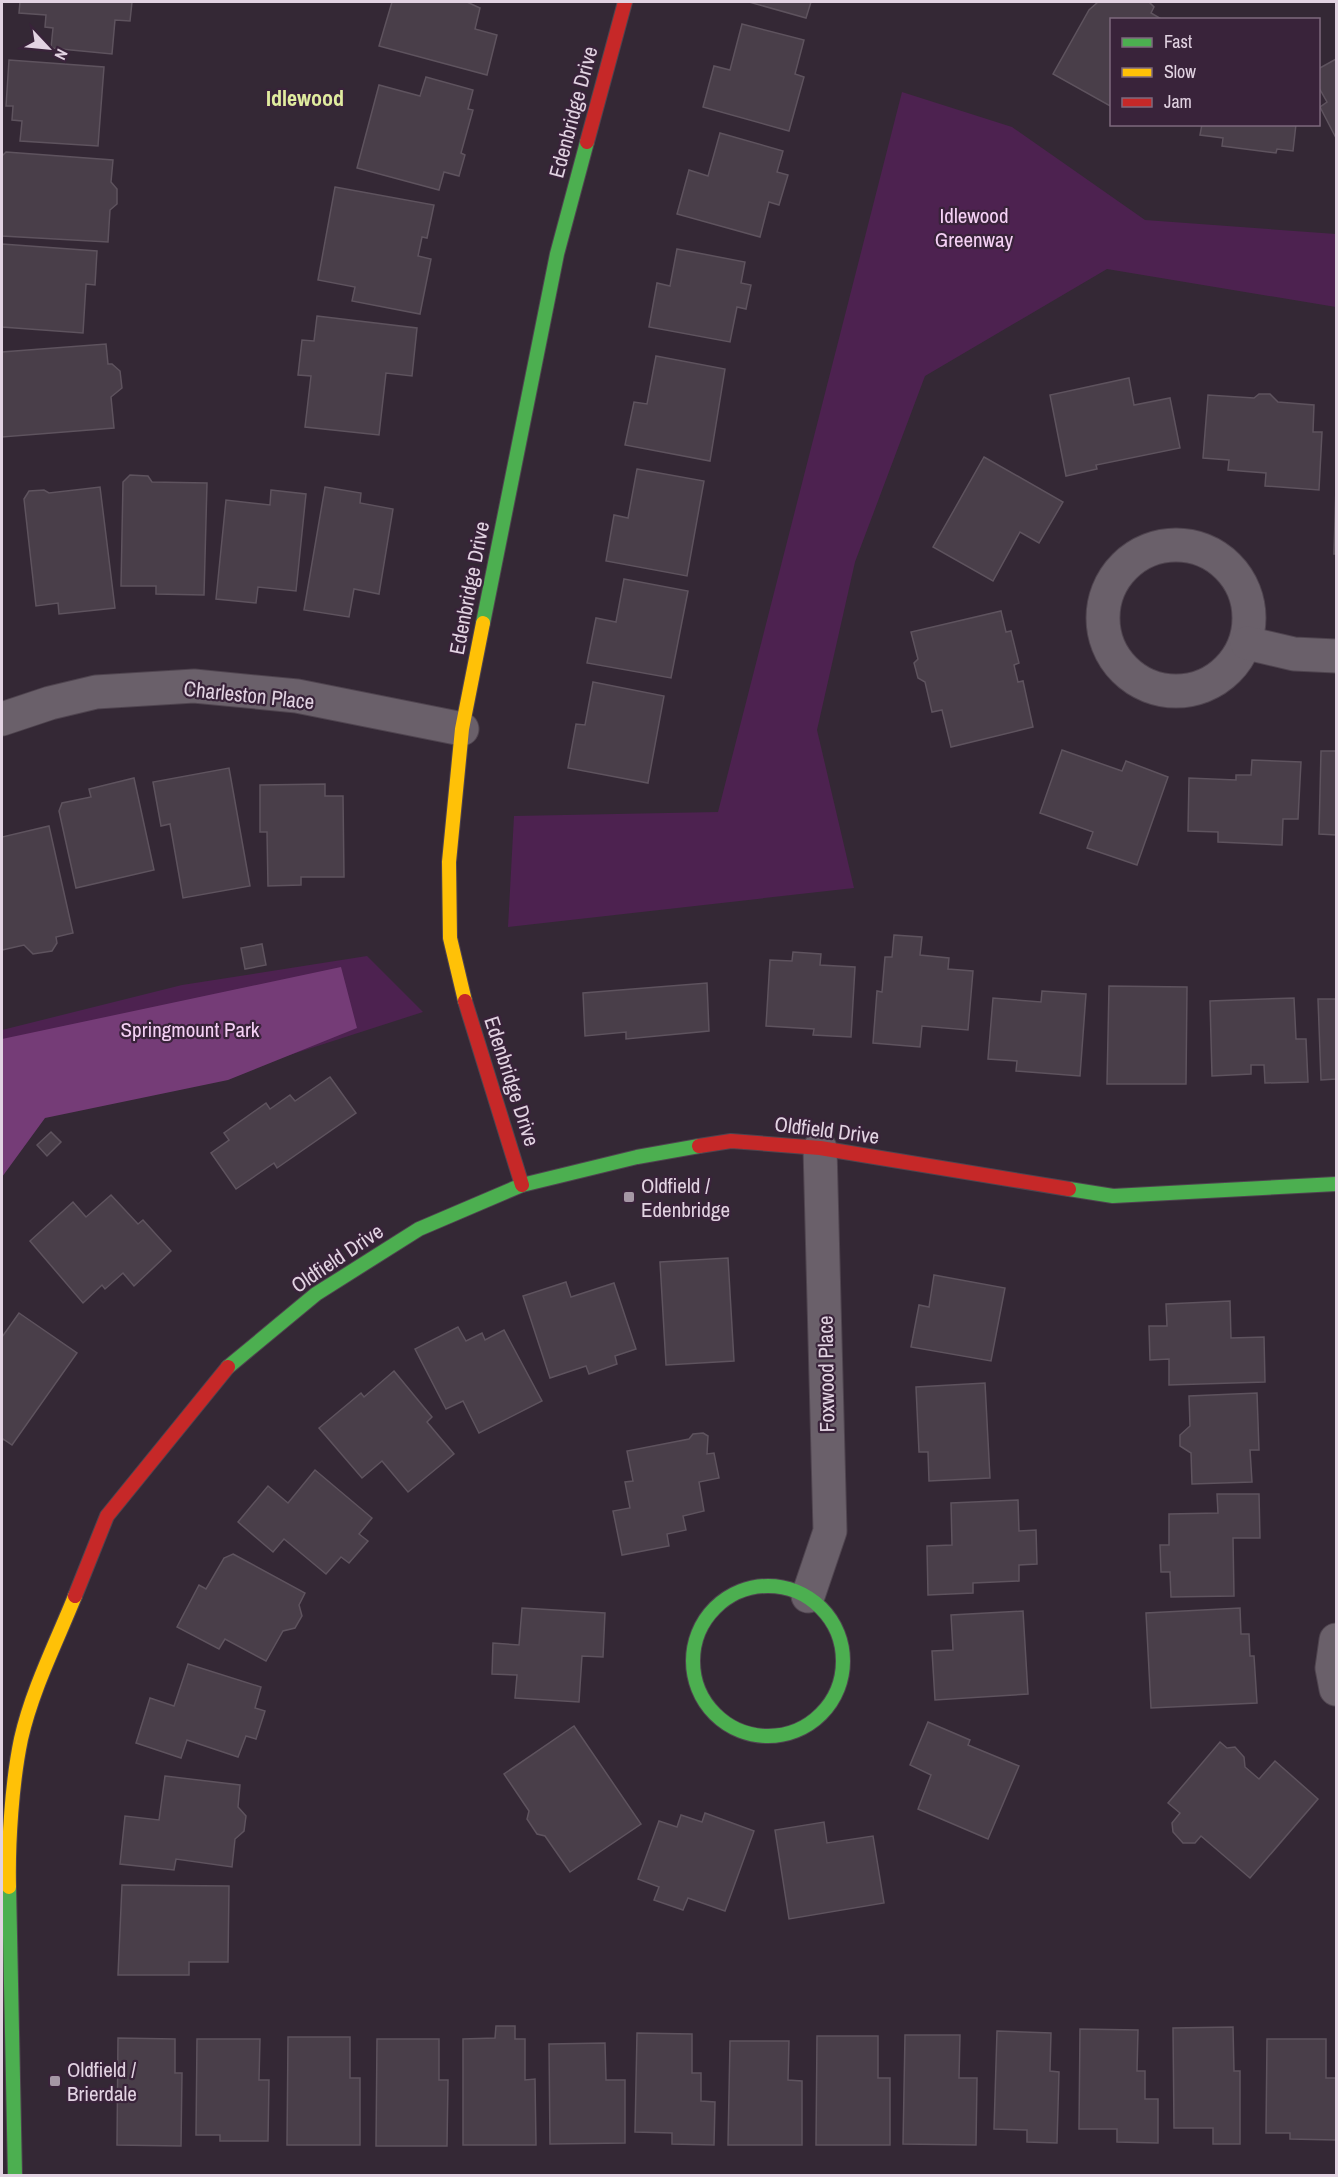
<svg xmlns="http://www.w3.org/2000/svg" width="1338" height="2177" font-family="'Archivo Narrow',sans-serif">
<style>
.green{fill:#4d2250}
.forest{fill:#753c77}
.building{fill:#493e49;stroke:#5e535e;stroke-width:1.5}
.lines{fill:none;stroke-linecap:round;stroke-linejoin:round}
.street-casing{stroke:#4f444f;stroke-width:35}
.fast-casing{stroke:#4f444f;stroke-width:16}
.slow-casing{stroke:#4f444f;stroke-width:16}
.jam-casing{stroke:#4f444f;stroke-width:16}
.street{stroke:#6a606a;stroke-width:33}
.fast{stroke:#4caf50;stroke-width:14}
.slow{stroke:#ffc107;stroke-width:14}
.jam{stroke:#c62828;stroke-width:14}
.poi-dot{fill:#a597a5;stroke:#39233a;stroke-width:2}
.labels{text-anchor:middle;dominant-baseline:central;stroke-width:4.5;stroke-linejoin:round;paint-order:stroke}
.street-label{font-size:21px;fill:#e2d3e2;stroke:#39233a}
.park-label{font-size:21px;fill:#f5d1f5;stroke:#39233a}
.poi-label{font-size:21px;fill:#e2d3e2;stroke:#39233a;text-anchor:start}
.neighbourhood-label{font-size:22px;font-weight:bold;fill:#e0ec9f;stroke:#39233a}
</style>
<rect width="100%" height="100%" fill="#342835"/>
<g class="green">
<polygon points="902,92 1012,127 1145,220 1336,234 1336,307 1107,269 925,376 855,562 817,730 854,888 508,927 514,816 718,812"/>
<polygon points="367,956 423,1012 271,1061 47,1100 2,1160 2,1030 182,985"/>
</g>
<polygon class="forest" points="341,967 357,1028 228,1080 45,1118 2,1177 2,1039"/>
<g class="building">
<polygon points="20,2 132,2 130,21 115,20 112,54 51,48 53,28 45,27 46,15 19,13"/>
<polygon points="392,2 467,2 480,8 475,29 497,35 487,75 379,46"/>
<polygon points="749,2 811,2 806,18"/>
<polygon points="1098,2 1149,2 1154,7 1151,13 1163,20 1112,20 1112,107 1053,74 1089,10"/>
<polygon points="742,24 804,40 795,74 804,77 789,131 703,107 714,66 730,70"/>
<polygon points="1336,59 1336,138 1320,107 1327,102 1318,86 1318,69"/>
<polygon points="9,60 104,67 98,146 20,141 22,121 12,120 13,106 6,106"/>
<polygon points="426,77 473,90 468,109 473,110 461,153 465,155 459,176 444,172 439,190 357,168 379,85 420,96"/>
<polygon points="1202,124 1296,124 1293,151 1277,149 1276,153 1222,146 1223,138 1200,135"/>
<polygon points="720,133 783,151 777,172 788,175 779,205 769,202 760,237 677,214 689,170 708,176"/>
<polygon points="6,152 113,160 111,182 117,189 117,204 110,210 108,242 2,236 2,156"/>
<polygon points="335,187 434,205 427,238 422,237 418,256 431,259 420,314 352,301 355,287 318,280"/>
<polygon points="2,244 97,251 95,285 86,284 83,333 2,327"/>
<polygon points="677,249 745,262 741,283 751,285 746,309 737,307 730,342 649,327 657,283 670,286"/>
<polygon points="317,316 417,328 412,376 386,373 379,435 305,427 311,376 298,375 302,340 314,341"/>
<polygon points="106,344 108,364 112,364 120,371 122,388 111,397 114,428 2,437 2,352"/>
<polygon points="656,356 725,369 710,461 625,445 634,402 647,404"/>
<polygon points="1129,378 1134,405 1170,398 1180,448 1096,465 1097,469 1066,476 1050,395"/>
<polygon points="1259,394 1270,394 1278,402 1314,405 1313,432 1322,432 1319,490 1265,486 1266,473 1228,470 1229,460 1203,458 1208,395 1254,398"/>
<polygon points="984,457 1063,502 1039,543 1020,532 993,581 933,547"/>
<polygon points="637,469 704,481 687,576 606,561 614,515 628,518"/>
<polygon points="130,475 148,476 152,482 207,483 204,595 156,594 156,586 121,586 123,482"/>
<polygon points="1336,486 1336,554 1334,554"/>
<polygon points="100,487 115,608 59,614 58,603 36,606 24,499 29,491 44,490 49,493"/>
<polygon points="325,487 361,493 360,503 393,509 379,594 354,589 349,617 304,610"/>
<polygon points="271,490 306,494 296,591 258,587 256,603 216,599 226,500 270,505"/>
<polygon points="624,579 688,591 671,678 587,663 596,618 616,622"/>
<polygon points="1001,611 1006,632 1011,631 1019,663 1014,665 1018,682 1023,681 1033,727 951,747 942,710 932,712 925,682 918,678 914,663 918,659 911,632"/>
<polygon points="593,682 664,696 648,783 568,768 576,724 585,725"/>
<polygon points="1062,750 1122,771 1126,761 1168,777 1137,865 1087,848 1093,832 1040,813"/>
<polygon points="1321,751 1336,751 1336,835 1319,834"/>
<polygon points="1252,760 1301,762 1298,819 1283,819 1282,845 1218,842 1218,832 1188,831 1189,778 1236,780 1236,775 1251,775"/>
<polygon points="229,768 250,886 183,898 170,824 161,826 153,782"/>
<polygon points="134,778 154,870 76,888 59,811 62,803 91,797 89,789"/>
<polygon points="325,784 325,796 343,796 344,877 301,877 301,885 268,886 267,832 260,832 260,785"/>
<polygon points="49,826 73,933 56,937 57,943 52,951 33,954 24,945 2,950 2,837"/>
<polygon points="894,935 922,937 920,955 949,958 948,969 973,971 968,1030 922,1026 920,1047 873,1043 877,991 882,992 885,957 892,957"/>
<polygon points="262,944 266,965 245,969 241,948"/>
<polygon points="793,952 821,954 820,965 855,967 851,1037 813,1035 814,1029 766,1026 770,960 792,961"/>
<polygon points="707,983 709,1031 626,1039 626,1032 585,1036 583,993"/>
<polygon points="1109,986 1187,987 1186,1084 1107,1084"/>
<polygon points="1042,991 1086,994 1080,1076 1016,1071 1017,1061 988,1059 993,998 1041,1002"/>
<polygon points="1294,998 1296,1039 1306,1039 1308,1082 1265,1083 1264,1065 1251,1065 1251,1074 1212,1076 1210,1001"/>
<polygon points="1318,999 1336,999 1336,1079 1321,1080"/>
<polygon points="330,1077 356,1113 277,1168 274,1163 236,1189 211,1153 229,1140 224,1133 266,1103 270,1109 290,1095 295,1101"/>
<polygon points="51,1132 61,1142 47,1156 37,1145"/>
<polygon points="111,1195 138,1224 143,1220 171,1251 134,1286 123,1273 105,1289 102,1285 83,1303 30,1241 73,1202 86,1217"/>
<polygon points="728,1258 734,1361 666,1365 660,1262"/>
<polygon points="934,1275 1005,1288 991,1361 911,1347 919,1305 929,1307"/>
<polygon points="566,1282 571,1297 614,1283 636,1349 615,1356 617,1364 589,1374 586,1366 550,1378 523,1296"/>
<polygon points="1230,1301 1231,1338 1264,1337 1265,1382 1169,1385 1169,1359 1150,1360 1149,1326 1167,1326 1166,1304"/>
<polygon points="19,1313 77,1353 12,1445 3,1439 2,1442 2,1337"/>
<polygon points="458,1327 466,1341 482,1333 485,1340 504,1330 542,1401 479,1433 463,1401 446,1409 415,1349"/>
<polygon points="394,1371 432,1417 427,1422 454,1454 408,1492 382,1461 362,1478 319,1428 361,1393 364,1397"/>
<polygon points="985,1383 990,1478 929,1481 928,1452 919,1452 916,1387"/>
<polygon points="1257,1393 1259,1450 1250,1450 1252,1482 1192,1484 1191,1453 1180,1446 1180,1435 1190,1426 1189,1396"/>
<polygon points="703,1433 708,1436 707,1454 714,1453 719,1478 699,1482 704,1511 683,1516 686,1530 667,1534 669,1546 622,1555 613,1511 630,1508 625,1482 633,1481 627,1451 689,1439 693,1434"/>
<polygon points="315,1470 372,1518 359,1534 368,1541 349,1563 341,1557 326,1574 284,1539 273,1552 238,1522 268,1486 288,1503"/>
<polygon points="1217,1494 1259,1494 1260,1538 1233,1538 1234,1596 1171,1597 1170,1572 1161,1572 1160,1545 1169,1545 1169,1514 1218,1513"/>
<polygon points="1018,1500 1019,1531 1036,1530 1037,1564 1019,1565 1019,1581 973,1583 973,1593 928,1595 927,1546 952,1545 951,1503"/>
<polygon points="233,1554 305,1593 299,1605 302,1616 295,1628 283,1631 266,1661 225,1639 219,1649 177,1627 199,1585 206,1589 224,1558"/>
<polygon points="522,1608 605,1613 603,1657 582,1656 579,1702 515,1698 517,1675 492,1674 493,1643 519,1645"/>
<polygon points="1240,1608 1241,1634 1249,1634 1250,1656 1254,1656 1257,1703 1151,1708 1146,1613"/>
<polygon points="1023,1611 1028,1694 935,1700 932,1651 953,1650 951,1615"/>
<polygon points="188,1664 261,1687 255,1708 265,1711 256,1739 246,1736 238,1757 187,1740 181,1758 136,1743 150,1698 174,1706"/>
<polygon points="928,1722 970,1740 968,1745 1019,1766 988,1839 918,1809 931,1775 910,1765"/>
<polygon points="574,1726 641,1824 570,1872 545,1836 537,1834 527,1819 529,1811 504,1774"/>
<polygon points="1220,1742 1227,1748 1235,1747 1244,1757 1245,1767 1259,1779 1275,1761 1318,1799 1250,1878 1201,1836 1195,1843 1183,1843 1173,1832 1172,1823 1180,1813 1168,1803"/>
<polygon points="165,1776 240,1785 238,1807 246,1816 244,1831 235,1839 232,1867 176,1859 174,1870 120,1864 125,1816 159,1820"/>
<polygon points="705,1813 754,1831 725,1911 688,1898 683,1910 654,1900 659,1887 638,1879 659,1821 677,1827 681,1815 702,1822"/>
<polygon points="824,1822 827,1843 873,1836 884,1903 789,1919 775,1830"/>
<polygon points="122,1885 229,1886 228,1962 189,1962 189,1975 118,1975"/>
<polygon points="496,2026 515,2026 515,2039 525,2039 525,2080 535,2079 536,2145 463,2145 463,2039 495,2038"/>
<polygon points="1233,2027 1234,2071 1240,2071 1240,2144 1213,2144 1213,2128 1174,2128 1173,2028"/>
<polygon points="1080,2029 1138,2030 1137,2071 1145,2071 1145,2099 1158,2099 1158,2143 1117,2142 1117,2129 1079,2129"/>
<polygon points="997,2031 1051,2033 1050,2071 1059,2072 1057,2143 1027,2142 1027,2130 994,2129"/>
<polygon points="637,2033 692,2034 692,2073 701,2073 701,2101 715,2102 714,2145 672,2144 672,2133 635,2132"/>
<polygon points="905,2035 960,2035 959,2078 977,2078 976,2145 903,2144"/>
<polygon points="817,2036 878,2036 878,2078 890,2078 890,2145 816,2145"/>
<polygon points="288,2037 350,2037 350,2078 360,2078 360,2145 287,2145"/>
<polygon points="118,2038 175,2039 175,2073 182,2073 181,2146 117,2145"/>
<polygon points="197,2039 260,2039 259,2080 269,2080 268,2141 220,2141 220,2135 196,2135"/>
<polygon points="377,2039 439,2039 439,2080 448,2080 447,2146 376,2146"/>
<polygon points="1267,2039 1326,2039 1326,2078 1336,2078 1336,2140 1290,2139 1290,2133 1266,2133"/>
<polygon points="730,2041 789,2041 788,2080 802,2081 802,2145 728,2145"/>
<polygon points="605,2043 606,2080 625,2080 625,2143 550,2144 549,2044"/>
</g>
<g class="lines">
<defs>
<g id="street">
<circle cx="1176" cy="618" r="73"/>
<polyline points="1247,643 1294,654 1336,656"/>
<polyline points="2,719 50,703 96,692 194,686 297,696 462,729"/>
<polyline points="808,1596 830,1531 820,1148"/>
<polyline points="1336,1640 1332,1668 1336,1689"/>
</g>
<g id="fast">
<polyline points="483,623 557,254 587,142"/>
<polyline points="1069,1189 1113,1196 1336,1184"/>
<polyline points="228,1367 316,1294 419,1229 522,1185 637,1157 699,1146"/>
<circle cx="768" cy="1661" r="75"/>
<polyline points="9,1887 15,2176"/>
</g>
<g id="slow">
<polyline points="465,1001 450,938 449,862 462,729 483,623"/>
<path d="M 9,1887 C 8,1843 12,1782 21,1739 C 32,1690 56,1643 75,1596"/>
</g>
<g id="jam">
<polyline points="587,142 625,2"/>
<polyline points="465,1001 522,1185"/>
<polyline points="699,1146 731,1141 820,1148 1069,1189"/>
<polyline points="75,1596 107,1516 228,1367"/>
</g>
</defs>
<use href="#street" class="street-casing"/>
<use href="#fast" class="fast-casing"/>
<use href="#slow" class="slow-casing"/>
<use href="#jam" class="jam-casing"/>
<use href="#street" class="street"/>
<use href="#fast" class="fast"/>
<use href="#slow" class="slow"/>
<use href="#jam" class="jam"/>
</g>
<g class="poi-dot">
<rect x="623" y="1191" width="12" height="12" rx="3"/>
<rect x="49" y="2075" width="12" height="12" rx="3"/>
</g>
<g class="labels">
<g class="street-label">
<text transform="translate(573 112) rotate(-75)">Edenbridge Drive</text>
<text transform="translate(469 588) rotate(-79)">Edenbridge Drive</text>
<text transform="translate(249 695) rotate(6)">Charleston Place</text>
<text transform="translate(512 1081) rotate(72)">Edenbridge Drive</text>
<text transform="translate(827 1130) rotate(7)">Oldfield Drive</text>
<text transform="translate(337 1258) rotate(-34)">Oldfield Drive</text>
<text transform="translate(826 1374) rotate(-91)">Foxwood Place</text>
</g>
<g class="park-label">
<text x="974" y="215">Idlewood<tspan x="974" dy="24">Greenway</tspan></text>
<text x="190" y="1029">Springmount Park</text>
</g>
<g class="poi-label">
<text x="641" y="1185">Oldfield /<tspan x="641" dy="24">Edenbridge</tspan></text>
<text x="67" y="2069">Oldfield /<tspan x="67" dy="24">Brierdale</tspan></text>
</g>
<g class="neighbourhood-label">
<text x="305" y="98">Idlewood</text>
</g>
</g>
<rect width="1338" height="2177" fill="none" stroke="#e2d3e2" stroke-width="6"/>
<rect x="1110" y="18" width="210" height="108" fill="#39233a" stroke="#7d697d" stroke-width="1.5"/>
<rect x="1122" y="38" width="30" height="9" fill="#4caf50" stroke="#7d697d" stroke-width="1.5"/>
<text x="1164" y="48" font-size="18" fill="#e2d3e2">Fast</text>
<rect x="1122" y="68" width="30" height="9" fill="#ffc107" stroke="#7d697d" stroke-width="1.5"/>
<text x="1164" y="78" font-size="18" fill="#e2d3e2">Slow</text>
<rect x="1122" y="98" width="30" height="9" fill="#c62828" stroke="#7d697d" stroke-width="1.5"/>
<text x="1164" y="108" font-size="18" fill="#e2d3e2">Jam</text>
<g transform="translate(48 48) rotate(116)" stroke="#39233a" stroke-width="4.5" paint-order="stroke">
<path d="M0-4.5L10 22L0 15L-10 22Z" fill="#e2d3e2"/>
<text y="-9" font-size="16" font-weight="bold" text-anchor="middle" fill="#e2d3e2">N</text>
</g>
</svg>
